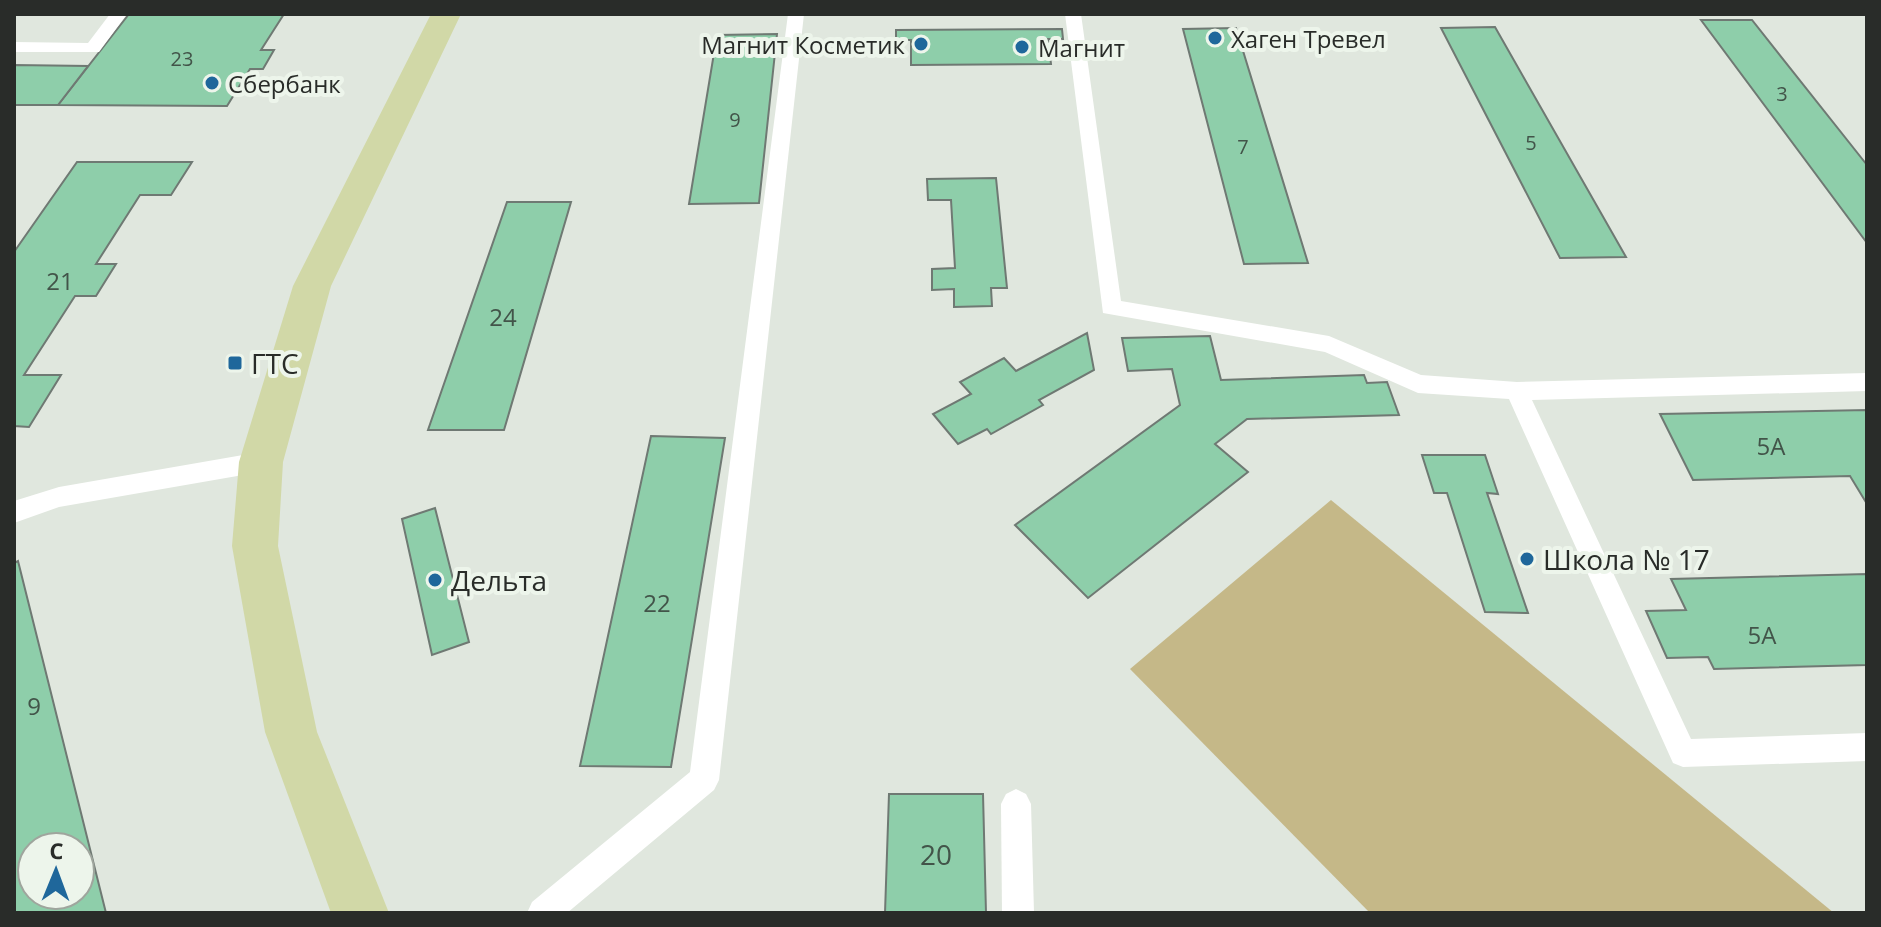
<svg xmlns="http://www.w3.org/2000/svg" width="1881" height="927" font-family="'Open Sans',sans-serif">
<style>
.green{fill:#c5b888}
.building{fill:#8eceaa;stroke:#6f7973;stroke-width:2;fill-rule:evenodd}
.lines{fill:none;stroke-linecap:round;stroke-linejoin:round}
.lane{fill:#fff;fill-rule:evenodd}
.primary{fill:#d1d8a7;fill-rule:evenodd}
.poi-dot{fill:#1f679b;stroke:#edf5eb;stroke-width:3}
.labels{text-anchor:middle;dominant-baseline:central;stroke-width:8;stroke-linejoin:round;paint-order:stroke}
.far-number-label{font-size:20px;fill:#425449}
.far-poi-label{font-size:24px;fill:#292c29;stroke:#edf5eb;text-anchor:start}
.number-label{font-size:24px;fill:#425449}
.poi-label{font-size:28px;fill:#292c29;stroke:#edf5eb;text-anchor:start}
.near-number-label{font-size:28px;fill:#425449}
</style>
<rect width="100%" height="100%" fill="#e0e7de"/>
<polygon class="green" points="1331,500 1834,913 1370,913 1130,669"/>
<g class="building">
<polygon points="129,14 284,14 261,50 274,50 263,69 250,69 227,106 58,105"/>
<polygon points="1701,20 1752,20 1867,165 1867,243"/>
<polygon points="1495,27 1626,257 1560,258 1441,28"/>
<polygon points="1236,28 1308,263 1244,264 1183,29"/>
<polygon points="1062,29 1063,39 1048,39 1051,64 911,65 911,40 896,40 896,30"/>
<polygon points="777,34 759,203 689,204 717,35"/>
<polygon points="14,65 88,66 58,105 14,105"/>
<polygon points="77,162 192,162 171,195 140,195 96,264 116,264 96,296 75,296 24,375 61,375 29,427 14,426 14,252"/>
<polygon points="996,178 1007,288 991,288 992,306 954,307 954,289 932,290 932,269 955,268 951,200 928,200 927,179"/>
<polygon points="507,202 571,202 504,430 428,430"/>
<polygon points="1087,333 1094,370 1039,400 1043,405 991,434 987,429 958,444 933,414 971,394 960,382 1004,358 1016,371"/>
<polygon points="1210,336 1221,380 1364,375 1367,383 1387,382 1399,415 1247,419 1215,444 1248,472 1088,598 1015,525 1180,405 1172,369 1128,371 1122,338"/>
<polygon points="1867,410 1867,504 1850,476 1693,480 1660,414"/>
<polygon points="651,436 725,438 671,767 580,766"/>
<polygon points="1422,455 1485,455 1498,494 1487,493 1528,613 1485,612 1447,493 1434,493"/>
<polygon points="435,508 469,642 432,655 402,519"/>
<path d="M 18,561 L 106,913 L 14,913 L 14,563 ZM 32,847 L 80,847 L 80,895 L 32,895 Z"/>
<polygon points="1867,574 1867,665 1714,669 1708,657 1667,658 1646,611 1686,610 1671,579"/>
<polygon points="889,794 983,794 986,913 885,913"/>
</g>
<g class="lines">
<g class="lane">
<polygon points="110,14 127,14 99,52 14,52 14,42 88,43"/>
<polygon points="788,14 804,14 719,780 714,790 567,913 527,913 532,902 690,772"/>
<polygon points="1065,14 1081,14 1121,301 1329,336 1421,375 1517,382 1867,373 1867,391 1532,400 1691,739 1867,733 1867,761 1683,767 1673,763 1509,399 1418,393 1325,352 1103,313"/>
<polygon points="261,452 269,455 273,462 269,469 261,472 59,507 14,523 14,501 59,487"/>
<polygon points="1016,789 1026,794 1031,804 1034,913 1002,913 1001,804 1006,794"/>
</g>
<polygon class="primary" points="431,14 461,14 331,286 283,462 278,546 317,732 389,913 331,913 265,732 232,546 239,462 293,286"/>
</g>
<g class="poi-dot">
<circle cx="1215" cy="38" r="8"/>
<circle cx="921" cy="44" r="8"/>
<circle cx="1022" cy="47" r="8"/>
<circle cx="212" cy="83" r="8"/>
<rect x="227" y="355" width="16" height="16" rx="4"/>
<circle cx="1527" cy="559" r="8"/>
<circle cx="435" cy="580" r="8"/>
</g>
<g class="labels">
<g class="far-number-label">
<text x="182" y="58">23</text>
<text x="1782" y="93">3</text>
<text x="735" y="119">9</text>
<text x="1531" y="142">5</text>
<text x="1243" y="146">7</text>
</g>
<g class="far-poi-label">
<text x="1231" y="38">Хаген Тревел</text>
<text x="905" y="44" text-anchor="end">Магнит Косметик</text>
<text x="1038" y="47">Магнит</text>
<text x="228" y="83">Сбербанк</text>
</g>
<g class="number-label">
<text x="60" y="280">21</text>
<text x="503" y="316">24</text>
<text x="1771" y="445">5А</text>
<text x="657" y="602">22</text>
<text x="1762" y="634">5А</text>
<text x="34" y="705">9</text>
</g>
<g class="poi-label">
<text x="251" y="363">ГТС</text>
<text x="1543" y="559">Школа № 17</text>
<text x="451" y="580">Дельта</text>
</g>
<g class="near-number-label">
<text x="936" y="854">20</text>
</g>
</g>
<rect width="1881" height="927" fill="none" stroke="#292c29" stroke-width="32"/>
<g transform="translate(56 871) rotate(1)"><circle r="38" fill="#edf5eb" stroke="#9fa59d" stroke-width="2"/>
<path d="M0-6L14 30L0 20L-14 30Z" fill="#1f679b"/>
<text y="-12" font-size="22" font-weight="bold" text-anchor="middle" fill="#292c29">С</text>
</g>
</svg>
